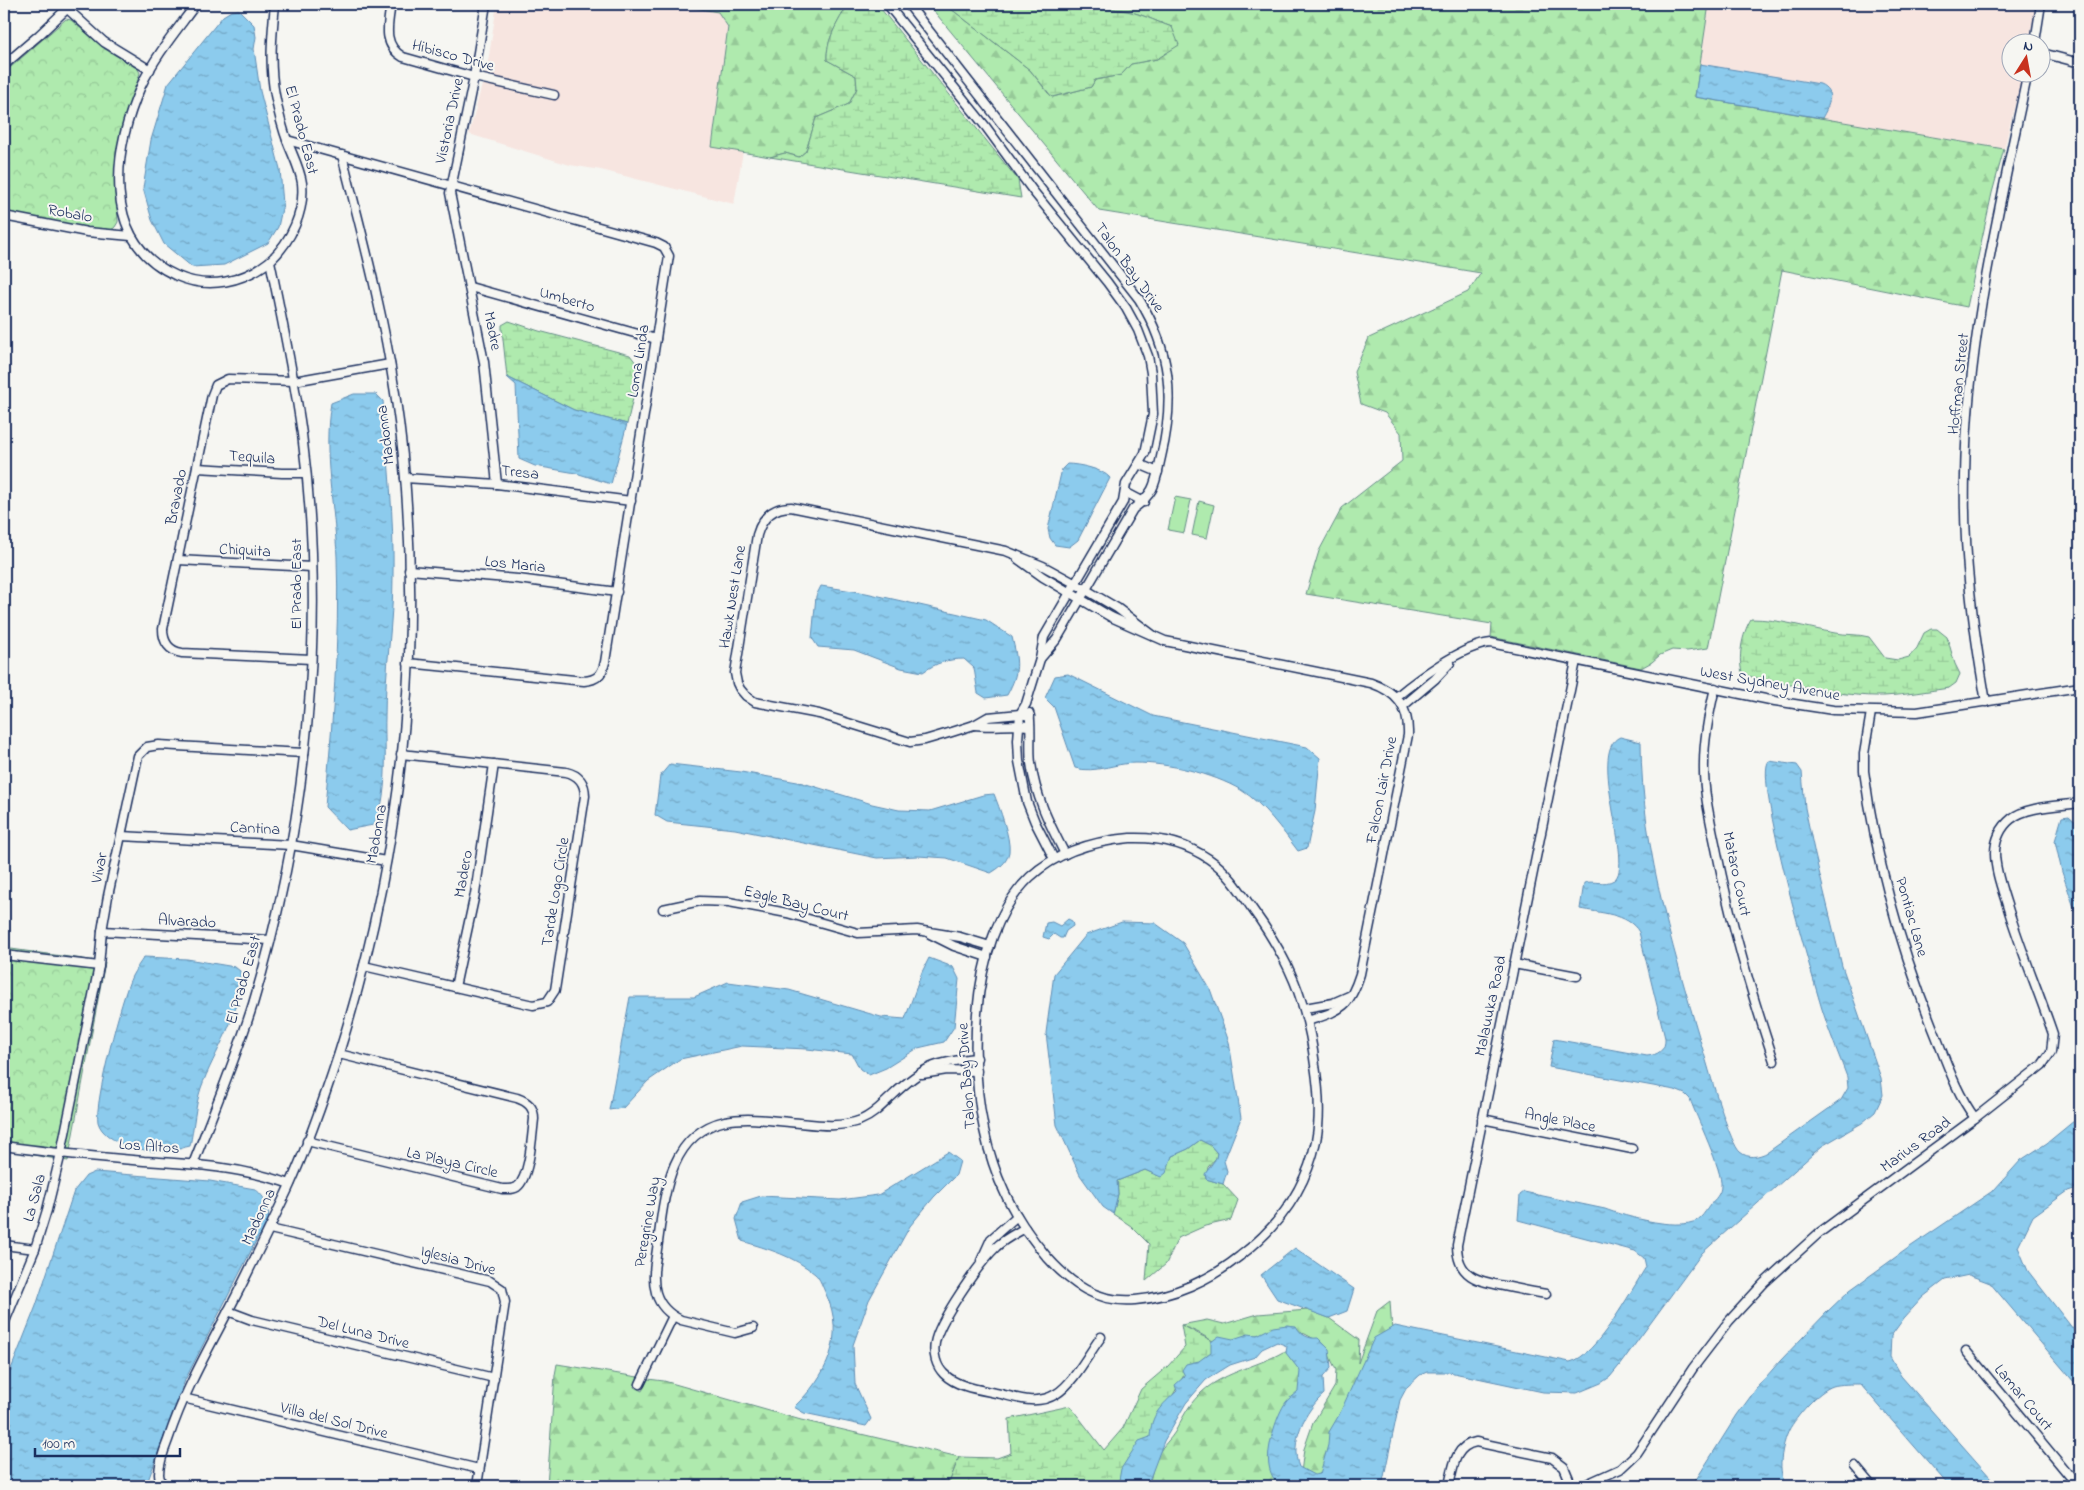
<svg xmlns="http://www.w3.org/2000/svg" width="2084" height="1490" font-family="'Indie Flower',sans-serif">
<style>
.built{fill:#f7e5e0}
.forest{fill:url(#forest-firs);stroke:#658c86}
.wetland{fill:url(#wetland-marsh);stroke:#658c86}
.park{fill:url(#park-crowns);stroke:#658c86}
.pitch{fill:#afeaae;stroke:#658c86}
.water{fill:url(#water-ripples);stroke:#5f8db4}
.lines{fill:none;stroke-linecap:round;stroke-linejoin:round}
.minor-casing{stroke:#1b2f5e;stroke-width:11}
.minor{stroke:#f6f6f2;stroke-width:8}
.labels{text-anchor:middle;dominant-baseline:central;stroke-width:4;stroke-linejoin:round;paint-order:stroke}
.street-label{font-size:16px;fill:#1b2f5e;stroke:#f6f6f2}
</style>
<defs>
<pattern id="forest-firs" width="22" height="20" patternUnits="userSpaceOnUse" patternTransform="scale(1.25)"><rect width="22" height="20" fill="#afeaae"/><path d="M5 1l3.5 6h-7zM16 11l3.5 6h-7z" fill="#96c998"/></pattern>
<pattern id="wetland-marsh" width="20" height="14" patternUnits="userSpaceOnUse" patternTransform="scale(1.25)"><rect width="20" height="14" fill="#afeaae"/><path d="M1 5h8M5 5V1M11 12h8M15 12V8" fill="none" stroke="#96c998"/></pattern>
<pattern id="park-crowns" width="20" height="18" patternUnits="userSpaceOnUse" patternTransform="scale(1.25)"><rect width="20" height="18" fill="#afeaae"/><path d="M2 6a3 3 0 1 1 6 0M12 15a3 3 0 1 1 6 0" fill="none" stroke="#96c998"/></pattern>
<pattern id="water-ripples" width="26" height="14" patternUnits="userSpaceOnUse" patternTransform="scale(1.25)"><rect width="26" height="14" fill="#8ccbed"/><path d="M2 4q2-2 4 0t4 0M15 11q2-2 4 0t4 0" fill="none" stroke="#72a5c3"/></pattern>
</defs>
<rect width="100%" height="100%" fill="#f6f6f2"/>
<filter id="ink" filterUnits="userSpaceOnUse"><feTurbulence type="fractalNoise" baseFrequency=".02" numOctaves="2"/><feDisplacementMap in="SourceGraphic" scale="10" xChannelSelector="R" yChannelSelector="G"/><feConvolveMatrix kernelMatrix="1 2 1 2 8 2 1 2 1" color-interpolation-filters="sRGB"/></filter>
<g filter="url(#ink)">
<g class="built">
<polygon points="497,4 520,4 531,7 537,4 671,4 718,12 728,28 712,146 743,152 734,204 601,170 570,165 469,134 488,62"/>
<polygon points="1709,4 2036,4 2029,42 2012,42 2012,72 2023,73 2004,149 1822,118 1827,110 1830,93 1825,86 1820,84 1700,64"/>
</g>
<g class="forest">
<path d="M 671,4 L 848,4 C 838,22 826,39 827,60 L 856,76 L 857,88 L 849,104 L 816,118 L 806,151 L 799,157 L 785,153 L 770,157 L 712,147 L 728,27 L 718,12 Z"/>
<path d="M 1066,4 L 1709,4 L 1695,97 L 2004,149 L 1992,193 L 1967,307 L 1782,270 L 1708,648 L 1687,651 L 1672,650 L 1660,655 L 1652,662 L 1641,668 L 1491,637 L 1492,624 L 1306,594 L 1319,551 L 1342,508 L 1402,461 L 1401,433 L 1385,413 L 1361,404 L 1354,372 L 1369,338 L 1468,292 L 1481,273 L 1099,211 L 933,10 L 946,5 L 1030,70 L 1048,93 L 1053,97 L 1091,87 L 1095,80 L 1121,75 L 1131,64 L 1157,59 L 1172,27 C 1154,21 1139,12 1120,10 C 1102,7 1084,9 1066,4 Z"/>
<polygon points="1390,1301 1392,1332 1332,1462 1314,1479 1301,1473 1304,1449 1313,1423 1335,1386 1336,1370 1329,1355 1316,1340 1305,1334 1286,1329 1216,1343 1199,1333 1181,1325 1207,1320 1224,1324 1258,1314 1308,1310 1329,1318 1359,1340 1358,1363 1377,1311"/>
<path d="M 1283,1352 L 1288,1352 L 1297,1359 L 1305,1387 L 1282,1486 L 1149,1486 C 1151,1477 1154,1461 1159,1453 C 1163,1445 1171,1439 1175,1432 C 1182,1419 1188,1406 1198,1396 C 1219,1373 1257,1367 1283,1352 Z"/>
<polygon points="557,1364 638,1377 634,1387 642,1391 648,1379 664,1381 801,1420 959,1457 948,1486 547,1486 555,1375"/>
</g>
<g class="wetland">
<path d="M 848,4 L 877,4 L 1018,180 L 1021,198 L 770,157 L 785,153 L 799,157 L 806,151 L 816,118 L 849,104 L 857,88 L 856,76 L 827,60 C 826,39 838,22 848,4 Z"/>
<path d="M 928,4 L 1066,4 C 1084,9 1102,7 1120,10 C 1139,12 1154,21 1172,27 L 1179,45 L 1157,59 L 1131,64 L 1121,75 L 1095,80 L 1091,87 L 1052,97 L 1030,70 L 946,5 L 933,10 Z"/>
<polygon points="509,321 539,331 630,355 640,368 627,424 574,410 507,377 502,330 502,325"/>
<path d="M 1751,619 C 1780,619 1807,628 1835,633 C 1846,635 1858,634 1869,637 L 1885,658 L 1898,660 L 1909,657 L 1917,648 L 1924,633 L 1931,629 L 1937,629 L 1947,637 L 1955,664 L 1960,674 L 1956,683 L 1949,688 C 1928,691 1906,695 1884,696 C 1842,697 1785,684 1743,675 C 1737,661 1742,633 1751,619 Z"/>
<polygon points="1200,1140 1210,1145 1217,1153 1216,1158 1208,1167 1206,1179 1223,1184 1238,1200 1231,1220 1205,1226 1178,1238 1166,1264 1146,1281 1149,1244 1131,1226 1113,1214 1118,1194 1117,1181 1145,1170 1156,1175 1170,1160 1172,1156 1188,1149"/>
<path d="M 1181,1325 C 1197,1332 1211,1343 1228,1345 L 1184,1375 L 1123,1486 L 948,1486 L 959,1457 L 997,1458 L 1011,1453 L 1009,1419 L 1070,1406 L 1104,1450 L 1123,1428 L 1141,1389 L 1168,1366 L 1185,1347 Z"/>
</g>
<g class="park">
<polygon points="66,19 71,20 105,49 138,69 140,73 122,132 116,182 118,222 115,227 110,231 64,225 4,212 4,73"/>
<polygon points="4,948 105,962 68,1161 4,1150"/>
</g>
<g class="pitch">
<polygon points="1175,497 1191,500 1184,533 1168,530"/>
<polygon points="1199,501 1214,505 1207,538 1192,535"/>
</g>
<g class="water">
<polygon points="239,10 254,25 256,37 254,49 260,91 280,169 283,204 278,227 268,243 224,265 192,267 164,244 152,220 143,188 151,140 168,84 223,16 231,11"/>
<path d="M 1700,64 L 1820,84 C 1836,91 1829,106 1822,118 L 1695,97 Z"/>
<polygon points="507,377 574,410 627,424 611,484 576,473 535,466 519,459 516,385"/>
<path d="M 354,394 L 376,394 L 383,401 C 388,459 394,518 393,576 C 393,623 385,670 385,717 C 384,745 390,802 373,825 L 347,830 L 325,807 C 332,726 340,639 337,557 C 335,506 322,454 331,403 Z"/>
<path d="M 1067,464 C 1078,464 1103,469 1110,478 L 1078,540 L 1069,547 L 1055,545 L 1050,538 L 1048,529 L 1062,469 Z"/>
<path d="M 821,586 L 866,593 L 986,620 L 1012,637 C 1018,662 1020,671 1007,695 L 986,698 L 978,693 L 974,668 L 964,659 C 948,659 936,663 923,672 L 901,668 L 854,650 L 818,647 L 812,638 L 816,596 Z"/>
<path d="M 1068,674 L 1153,716 L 1307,747 L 1320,758 L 1315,811 L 1307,848 L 1298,851 C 1282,830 1264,804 1241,790 C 1212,773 1168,763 1135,763 C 1114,763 1096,774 1075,768 L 1054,707 L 1045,698 L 1055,676 Z"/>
<path d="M 1620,737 L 1641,742 C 1641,853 1677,961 1708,1067 C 1712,1081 1731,1145 1740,1152 C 1748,1159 1759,1157 1768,1152 L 1841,1100 L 1848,1088 L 1847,1077 C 1839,1055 1829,1032 1822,1009 C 1813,978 1753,777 1769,761 L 1797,765 L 1802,772 L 1805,808 L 1815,855 L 1842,966 L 1881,1078 L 1883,1095 L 1875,1112 L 1862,1123 L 1822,1146 L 1702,1253 L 1619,1366 L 1610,1377 L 1601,1383 L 1577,1393 L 1543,1392 L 1449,1372 L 1427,1372 L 1420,1375 L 1407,1387 L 1400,1400 L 1382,1486 L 1279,1486 C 1274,1480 1270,1473 1269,1465 C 1266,1450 1276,1418 1284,1405 C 1287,1399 1294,1395 1298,1391 L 1300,1371 L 1286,1353 L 1287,1346 L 1277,1342 L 1262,1349 L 1255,1357 L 1230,1365 L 1206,1380 L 1186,1403 L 1164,1441 L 1147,1486 L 1118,1486 L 1121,1469 L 1139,1441 L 1150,1437 C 1151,1414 1161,1406 1177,1391 L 1175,1385 L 1185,1376 L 1182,1370 L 1186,1364 L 1199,1361 L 1211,1352 L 1211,1342 L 1219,1336 L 1233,1339 L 1248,1334 L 1257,1335 L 1273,1327 L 1287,1325 L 1296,1326 C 1301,1335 1308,1339 1318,1338 L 1329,1349 L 1331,1368 L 1323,1377 L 1324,1394 C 1305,1411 1289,1442 1299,1467 L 1314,1475 L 1320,1474 L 1328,1445 L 1329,1432 L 1339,1415 L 1374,1338 L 1395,1326 L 1570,1362 C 1596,1357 1631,1291 1646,1267 L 1644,1258 L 1635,1251 L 1518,1220 L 1520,1195 L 1524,1192 L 1605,1209 C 1623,1216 1687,1234 1701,1217 C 1704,1214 1707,1209 1710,1205 C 1715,1199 1721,1194 1721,1186 C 1723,1171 1696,1116 1690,1099 L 1685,1094 L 1675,1090 L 1549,1067 L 1554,1039 L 1647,1056 C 1658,1055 1666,1050 1665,1038 L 1639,932 C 1628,913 1599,913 1580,909 L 1584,883 C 1594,880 1604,886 1614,880 C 1636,865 1586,751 1620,737 Z"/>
<path d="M 670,764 L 741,772 L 803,783 L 872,804 L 899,810 L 930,811 L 983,795 L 994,794 C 999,807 1011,838 1009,852 C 1007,863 999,868 991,873 L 947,858 L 918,856 L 877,858 L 735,829 L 667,822 L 655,815 L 660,776 Z"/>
<polygon points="2069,816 2080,826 2080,925 2062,872 2055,841 2062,817"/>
<polygon points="1068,919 1072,921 1073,926 1066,931 1063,938 1060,938 1054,934 1049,939 1043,937 1046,923 1052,922 1060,926"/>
<polygon points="1122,922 1155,923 1183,943 1210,989 1229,1042 1241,1118 1224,1161 1227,1171 1223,1184 1206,1179 1205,1174 1216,1158 1217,1153 1210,1145 1200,1140 1188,1149 1172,1156 1166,1173 1161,1177 1145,1170 1117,1181 1118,1194 1113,1214 1103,1207 1080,1175 1057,1125 1046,1033 1054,974 1086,935"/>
<path d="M 144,957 L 187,959 L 235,967 L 240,971 C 245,1009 213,1054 201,1088 C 195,1106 194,1127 190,1146 C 184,1147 178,1150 172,1151 C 151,1154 104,1145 98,1122 C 94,1103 122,996 132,976 C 135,970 140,963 144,957 Z"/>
<polygon points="929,958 953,967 959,979 954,1027 944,1042 918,1048 886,1068 869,1075 860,1069 852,1054 807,1049 742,1046 680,1059 648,1081 623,1108 609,1110 630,997 694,997 728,982 789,990 881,1017 905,1019 922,972"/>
<path d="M 2080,1116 L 2080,1187 L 2068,1191 L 2033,1216 L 2018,1247 L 2028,1271 L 2080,1338 L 2080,1389 L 1990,1283 L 1969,1275 L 1945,1280 L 1923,1297 L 1904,1318 L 1891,1336 L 1890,1357 L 1901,1376 L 1998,1486 L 1949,1486 L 1860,1384 C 1852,1384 1840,1384 1833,1386 C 1818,1391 1796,1417 1789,1430 C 1782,1445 1776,1473 1787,1486 L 1692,1486 L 1737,1415 L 1759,1385 L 1780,1361 L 1828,1311 L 1850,1290 L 1907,1249 L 1994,1190 L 2021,1160 L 2047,1143 Z"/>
<path d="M 948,1152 L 960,1161 L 956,1175 L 934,1197 L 910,1226 L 869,1300 L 853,1345 L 855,1384 L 871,1419 L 866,1426 L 804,1413 L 794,1407 C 827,1376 846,1337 826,1294 C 823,1288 820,1278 815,1274 C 794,1256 768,1249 742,1241 L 736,1219 L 742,1202 L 761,1196 L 840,1200 L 878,1195 Z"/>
<path d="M 95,1172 L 210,1181 L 255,1189 C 269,1200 269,1211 268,1227 L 258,1237 L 185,1380 L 146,1486 L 4,1486 L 4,1387 L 36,1306 L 74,1191 L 86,1176 Z"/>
<polygon points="1295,1248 1354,1289 1347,1311 1329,1318 1277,1299 1261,1275"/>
</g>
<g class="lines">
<defs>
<g id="minor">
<polyline points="62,4 104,42 150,70"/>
<path d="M 196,4 C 177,30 155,56 141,86 C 113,150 100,242 177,276 C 209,290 243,282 270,261"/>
<path d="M 391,4 C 388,24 382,45 403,57 L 474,77 L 554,95"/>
<polyline points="486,4 474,77 450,193 484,362 497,484"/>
<polyline points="887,4 986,127 1033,191 1107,282 1126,308 1138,330 1148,356 1151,373 1153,414 1145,453 1126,484 1123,502 1044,637 1040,659 1026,704 1020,714 1018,740 1019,761 1027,802 1035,822 1054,859"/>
<path d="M 908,4 L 1139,299 C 1171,351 1175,399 1161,457 C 1155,483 1156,492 1133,509 L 1057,639 L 1040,659"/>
<polyline points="2035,42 2041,4"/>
<polyline points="2042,53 2080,63"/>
<polyline points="4,65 39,35 72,4"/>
<path d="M 287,140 L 656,243 L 664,247 L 669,256 L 605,662 C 602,675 597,680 584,681 L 408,663"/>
<polyline points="4,216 87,232 131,236"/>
<polyline points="470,287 656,339"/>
<polyline points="1139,464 1158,472"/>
<polyline points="197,468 282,473 306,473"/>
<polyline points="405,478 497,484 631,501"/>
<polyline points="1125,492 1144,502"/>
<path d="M 1018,559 L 1043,577 L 1111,617 L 1165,641 L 1371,683 C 1397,692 1409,707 1408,735 L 1360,974 C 1349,1009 1340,1010 1308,1021"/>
<polyline points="178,560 312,567"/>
<polyline points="409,570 518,579 617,592"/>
<path d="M 311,659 L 182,653 C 169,651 163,642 163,629 L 212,395 L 216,385 L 228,379 L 294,381 L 390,364"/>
<path d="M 1715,688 C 1709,713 1704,737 1704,763 C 1703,793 1711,823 1717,853 C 1731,923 1751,993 1774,1061"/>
<path d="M 1396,697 C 1418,679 1463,645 1491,643 L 1775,701 L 1833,710 L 1917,712 L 2080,687"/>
<path d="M 1986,702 C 1973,627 1963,552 1965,476 C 1967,339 2000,206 2028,72"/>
<polyline points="1403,706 1435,679 1450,663"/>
<path d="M 1871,712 L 1864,754 L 1864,771 C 1876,861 1902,952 1936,1036 C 1947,1064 1957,1094 1975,1118"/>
<path d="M 1029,713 C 1032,724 1029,749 1031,763 C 1035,796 1050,825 1065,854"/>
<path d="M 1030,716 L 1020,714 L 988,717 L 974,725 L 952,732 L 925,740 L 910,742 L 819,714 L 755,702 L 746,696 L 740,689 L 737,683 L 735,673 L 757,535 C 762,518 772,507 791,507 L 1006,551 L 1043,566 L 1076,584 L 1117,608 L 1154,636"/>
<path d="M 974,725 C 993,727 1010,724 1029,726"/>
<polyline points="121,836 291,845 386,861"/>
<path d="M 1130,838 C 1158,837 1186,843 1209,859 C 1227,871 1239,889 1251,907 C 1289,959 1307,1001 1315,1065 C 1319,1091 1321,1116 1316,1141 C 1306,1189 1278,1227 1240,1256 C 1210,1280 1173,1297 1135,1300 C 1097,1303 1071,1284 1047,1257 C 1023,1229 1004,1198 993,1163 C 966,1083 965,939 1030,877 C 1057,852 1095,841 1130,838 Z"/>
<polyline points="663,909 700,901 729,902 787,913 858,933 917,930 960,937 990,946"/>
<polyline points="102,931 270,940"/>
<polyline points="930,934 954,946 987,957"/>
<polyline points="4,955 99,966"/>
<polyline points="1514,964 1577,976"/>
<path d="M 364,966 L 533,1005 L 547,1002 L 555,990 L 585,796 C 585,783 579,775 566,772 L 401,754"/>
<polyline points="455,987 475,894 494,764"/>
<polyline points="1305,1008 1333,1003 1349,996"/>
<polyline points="922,1074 947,1070 977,1071"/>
<polyline points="1482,1119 1632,1149"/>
<path d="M 307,1141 L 502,1189 C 507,1189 512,1190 517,1187 C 530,1177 532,1135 534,1119 C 534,1107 528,1102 517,1098 L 339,1054"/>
<path d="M 4,1146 C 50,1153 97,1157 144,1161 C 194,1164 242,1167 290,1184"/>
<path d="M 193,1164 C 214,1111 236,1058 253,1004 C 308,821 327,624 302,434 C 294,376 282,319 270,261 C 291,241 305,212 302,183 C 300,169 293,156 288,143 C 282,127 278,111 275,95 C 269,65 272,34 275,4"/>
<path d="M 1025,1228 C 1015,1234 1004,1239 996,1247 C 980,1262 938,1322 935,1343 C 933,1354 936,1366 944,1374 C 958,1388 983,1390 1001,1394 C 1020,1399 1038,1405 1056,1394 C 1073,1384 1089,1353 1101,1337"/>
<polyline points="270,1229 490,1281 502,1289 505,1302 477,1486"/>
<polyline points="4,1245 35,1249"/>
<polyline points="981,1261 991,1239 1017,1216"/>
<path d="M 1546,1294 C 1532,1292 1518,1289 1504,1286 C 1478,1281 1457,1277 1457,1245 L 1576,661"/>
<polyline points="228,1311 252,1320 494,1378"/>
<polyline points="4,1324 35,1249 47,1210 61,1153 99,966 102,931 108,896 138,756 147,747 159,745 304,753"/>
<path d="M 753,1328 L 735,1333 L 681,1320 C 653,1307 651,1283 656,1256 C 664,1206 664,1135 725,1121 C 745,1117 769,1120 789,1122 C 813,1124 838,1129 861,1120 C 874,1115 883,1104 893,1095 C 924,1066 936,1062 977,1058"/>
<polyline points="1966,1351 2078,1486"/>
<polyline points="640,1384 673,1316"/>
<polyline points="183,1398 479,1469"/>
<polyline points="1855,1466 1872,1486"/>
<path d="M 164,1486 C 161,1481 159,1480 159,1474 C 159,1463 164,1450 168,1440 C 186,1386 211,1345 236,1296 C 254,1261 271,1225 288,1189 C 308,1145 324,1099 339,1053 C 406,842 428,612 395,393 C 383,312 362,234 342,155"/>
<path d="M 1449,1486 C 1453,1468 1454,1446 1476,1442 L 1552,1458 L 1564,1467 L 1572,1486"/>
<path d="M 1582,1486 L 1620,1469 L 1637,1453 L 1693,1368 L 1729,1321 L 1764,1283 L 1819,1233 L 1975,1118 L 2042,1065 L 2051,1052 L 2053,1034 C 2038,990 2020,948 2007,905 C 2002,889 1995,870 1995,853 C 1995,840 2001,827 2011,819 C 2026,806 2060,806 2080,803"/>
</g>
</defs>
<use href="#minor" class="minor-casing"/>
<use href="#minor" class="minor"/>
</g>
</g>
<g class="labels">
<g class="street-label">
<text transform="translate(453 56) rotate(15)">Hibisco Drive</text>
<text transform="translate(450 121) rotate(-78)">Vistoria Drive</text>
<text transform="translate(301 130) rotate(75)">El Prado East</text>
<text transform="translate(70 214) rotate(10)">Robalo</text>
<text transform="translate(1129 268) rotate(54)">Talon Bay Drive</text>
<text transform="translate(567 300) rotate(16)">Umberto</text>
<text transform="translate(492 331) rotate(79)">Madre</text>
<text transform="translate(639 361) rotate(-81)">Loma Linda</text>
<text transform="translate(1959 384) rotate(-84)">Hoffman Street</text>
<text transform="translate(386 435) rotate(-97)">Madonna</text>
<text transform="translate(252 458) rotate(4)">Tequila</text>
<text transform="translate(520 473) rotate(6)">Tresa</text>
<text transform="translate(177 497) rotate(-79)">Bravado</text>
<text transform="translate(245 551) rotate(3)">Chiquita</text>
<text transform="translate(515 565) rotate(6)">Los Maria</text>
<text transform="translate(297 584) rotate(-90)">El Prado East</text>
<text transform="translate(733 597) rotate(-81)">Hawk Nest Lane</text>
<text transform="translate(1770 684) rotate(10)">West Sydney Avenue</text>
<text transform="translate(1382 790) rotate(-79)">Falcon Lair Drive</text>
<text transform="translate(255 829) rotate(3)">Cantina</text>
<text transform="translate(377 834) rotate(-80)">Madonna</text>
<text transform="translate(100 868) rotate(-78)">Vivar</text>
<text transform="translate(464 874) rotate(-80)">Madero</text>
<text transform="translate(1736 874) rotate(78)">Mataro Court</text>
<text transform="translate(556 892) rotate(-81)">Tarde Logo Circle</text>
<text transform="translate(796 904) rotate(14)">Eagle Bay Court</text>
<text transform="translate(1911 917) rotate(74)">Pontiac Lane</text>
<text transform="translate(187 922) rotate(3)">Alvarado</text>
<text transform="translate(244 980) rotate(-74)">El Prado East</text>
<text transform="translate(1491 1006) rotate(-78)">Malauuka Road</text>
<text transform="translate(967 1076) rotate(-94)">Talon Bay Drive</text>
<text transform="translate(1560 1121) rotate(11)">Angle Place</text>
<text transform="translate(1916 1145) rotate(-36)">Marius Road</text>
<text transform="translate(149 1147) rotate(4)">Los Altos</text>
<text transform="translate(452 1163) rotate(13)">La Playa Circle</text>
<text transform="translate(35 1198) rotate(-75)">La Sala</text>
<text transform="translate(259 1217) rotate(-65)">Madonna</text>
<text transform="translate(648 1222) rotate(-80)">Peregrine Way</text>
<text transform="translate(458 1261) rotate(15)">Iglesia Drive</text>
<text transform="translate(363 1333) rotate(14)">Del Luna Drive</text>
<text transform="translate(2023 1398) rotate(50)">Lamar Court</text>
<text transform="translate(334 1421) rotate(14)">Villa del Sol Drive</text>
</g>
</g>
<rect width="2084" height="1490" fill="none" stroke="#f6f6f2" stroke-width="20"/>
<rect x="10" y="10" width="2064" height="1470" fill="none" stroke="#1b2f5e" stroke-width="2" filter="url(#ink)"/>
<g transform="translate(2026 58) rotate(11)"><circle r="24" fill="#f6f6f2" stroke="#9ea6b7"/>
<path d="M0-4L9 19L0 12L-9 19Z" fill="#c8321e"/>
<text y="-8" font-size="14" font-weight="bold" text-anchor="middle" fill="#1b2f5e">N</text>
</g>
<path d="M35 1448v8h145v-8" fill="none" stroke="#1b2f5e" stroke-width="2.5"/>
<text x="42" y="1448" font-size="15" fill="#1b2f5e" stroke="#f6f6f2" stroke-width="4" paint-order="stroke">100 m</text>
</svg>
